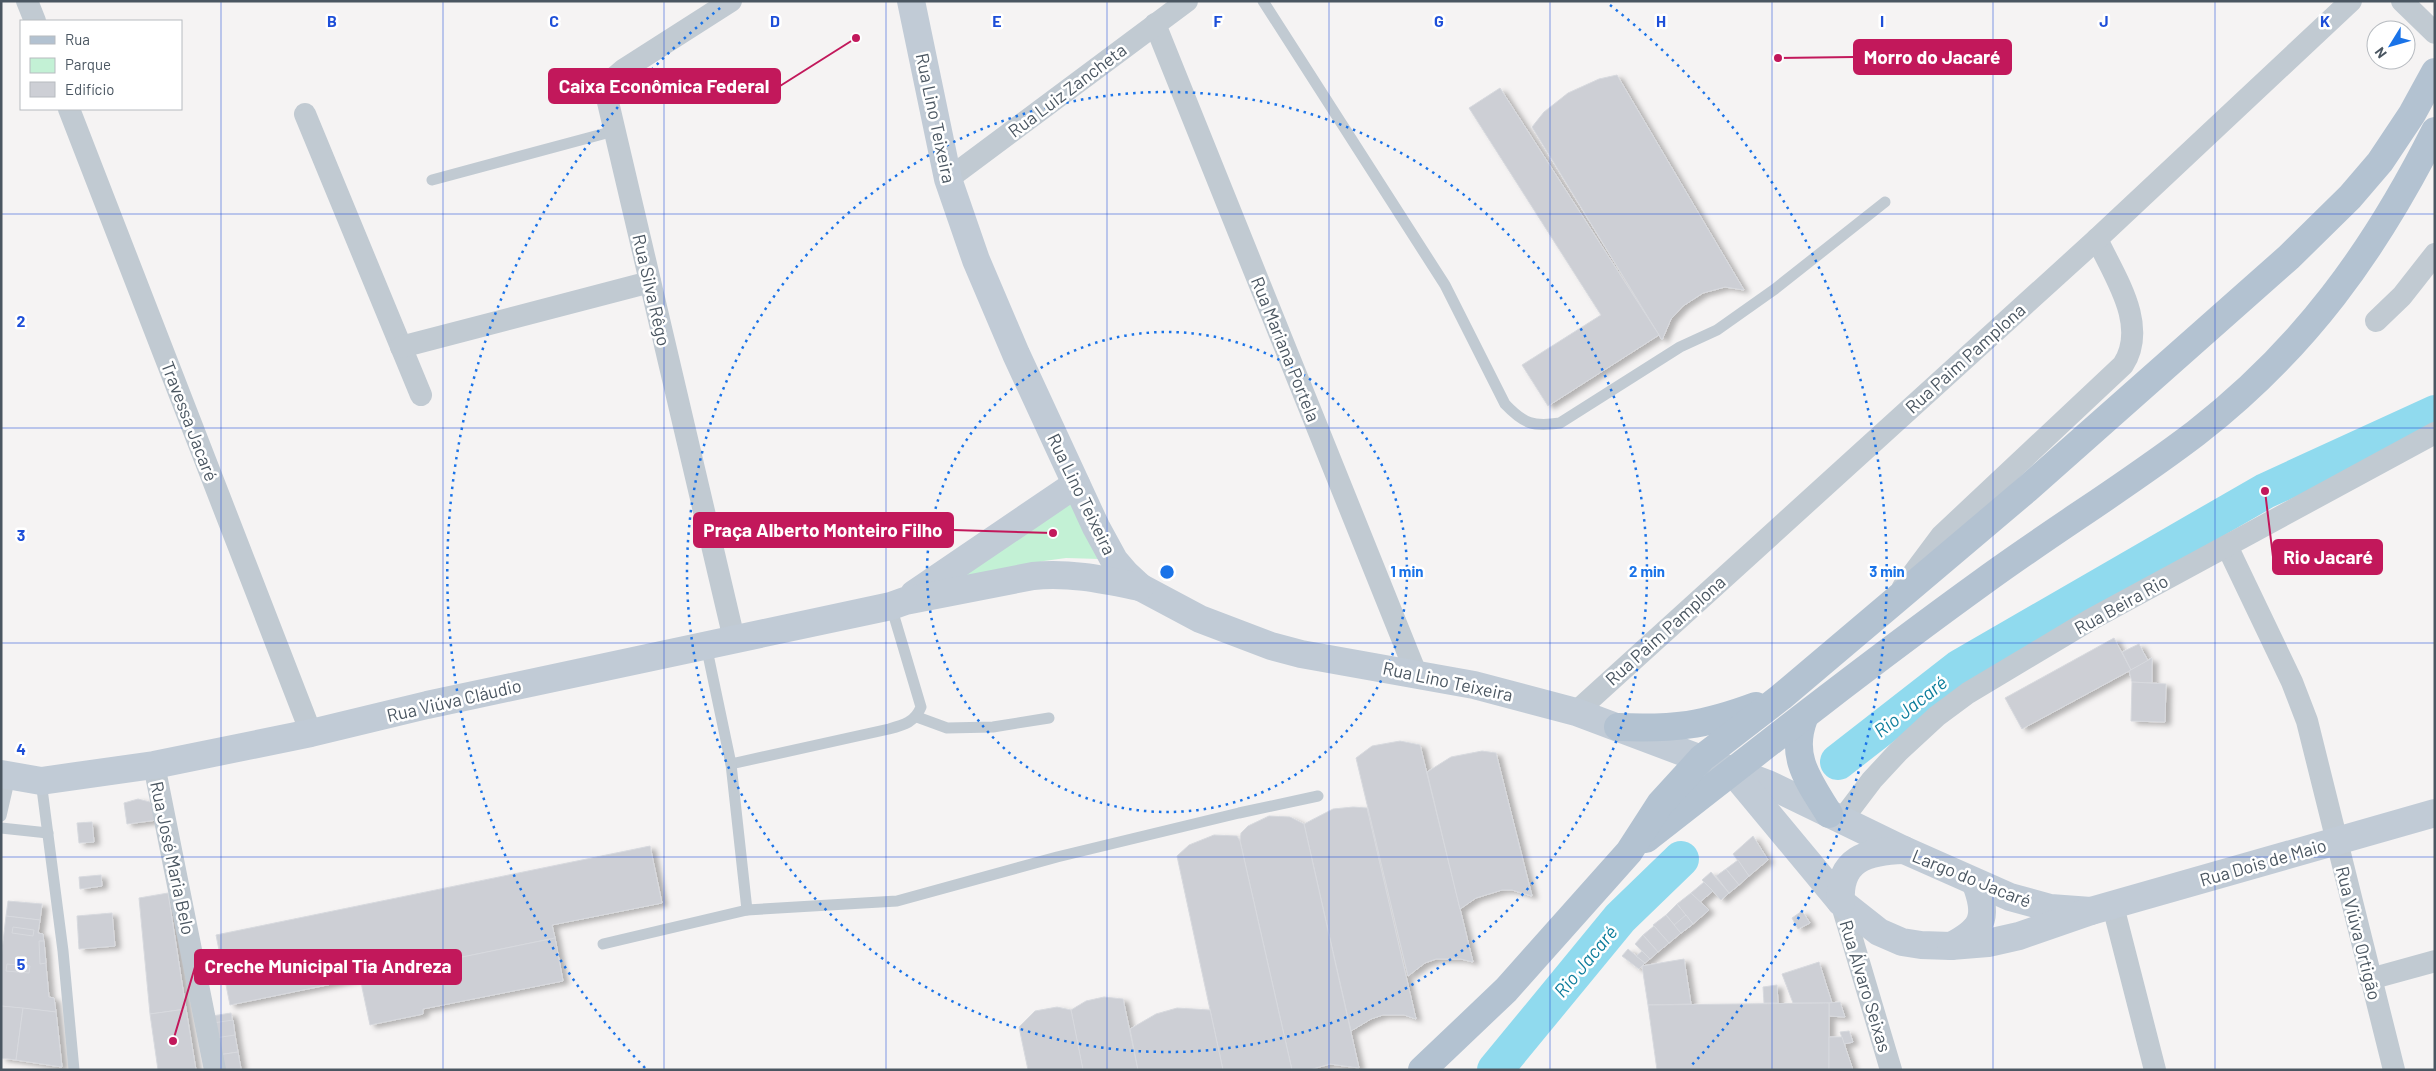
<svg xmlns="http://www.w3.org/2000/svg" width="2436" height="1071" font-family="Barlow,sans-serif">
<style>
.green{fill:#c3f1d5}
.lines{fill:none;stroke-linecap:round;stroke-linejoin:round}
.river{stroke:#90daee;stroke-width:36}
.building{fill:#cdcfd5;stroke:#d7d9de;filter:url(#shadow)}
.lane{stroke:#c1cad2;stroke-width:11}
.street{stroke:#c1cad2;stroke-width:22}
.secondary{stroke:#c1cbd6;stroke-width:28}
.primary{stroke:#b3c2d1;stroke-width:28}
.grid{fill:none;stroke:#1d4ed8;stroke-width:1;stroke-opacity:0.55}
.ring{fill:none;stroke:#1a73e8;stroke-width:2.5;stroke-dasharray:2.5 5}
.labels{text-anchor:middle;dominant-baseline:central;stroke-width:5;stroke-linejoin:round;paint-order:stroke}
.street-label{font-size:18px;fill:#4a5661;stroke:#fff}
.water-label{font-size:19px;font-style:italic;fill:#0c7c9b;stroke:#fff}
.grid-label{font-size:16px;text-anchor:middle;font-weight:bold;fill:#1d4ed8;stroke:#fff;stroke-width:5;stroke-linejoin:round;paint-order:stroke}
.centre{fill:#1a73e8;stroke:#fff;stroke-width:2.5}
.ring-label{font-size:15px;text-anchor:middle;font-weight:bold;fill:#1a73e8;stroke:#fff;stroke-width:5;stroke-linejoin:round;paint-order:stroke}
.leader{fill:none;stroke:#c2185b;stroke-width:2}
.callout-dot{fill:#c2185b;stroke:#fff;stroke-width:2}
.callout{fill:#c2185b;stroke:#c2185b;stroke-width:2}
.callout-label{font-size:19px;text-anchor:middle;font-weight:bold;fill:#fff}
</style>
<defs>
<filter id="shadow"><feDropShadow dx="5.5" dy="3" stdDeviation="2.5" flood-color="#0004"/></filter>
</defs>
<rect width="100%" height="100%" fill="#f5f3f3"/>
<polygon class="green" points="1070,503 1100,559 1066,558 1044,561 961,582 954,575"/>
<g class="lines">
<g class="river">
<polyline points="1838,762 1960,667 2265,491 2435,413"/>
<polyline points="1495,1070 1620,918 1681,859"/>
</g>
</g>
<g class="building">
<polygon points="1617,75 1744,290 1725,287 1703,293 1683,306 1671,319 1662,340 1532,127 1544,112 1568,93 1599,79"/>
<polygon points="1500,88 1659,335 1548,406 1522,365 1601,315 1469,108"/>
<polygon points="2114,638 2131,670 2022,729 2005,698"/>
<polygon points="2139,644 2148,661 2131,670 2122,652"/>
<polygon points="2152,658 2152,683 2132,682 2129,671"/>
<polygon points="2132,682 2166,684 2165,722 2131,721"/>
<polygon points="1400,741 1420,745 1473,962 1461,959 1436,959 1425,963 1408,976 1356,758 1372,746"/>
<polygon points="1482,751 1496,753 1532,896 1512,890 1502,890 1476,898 1460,909 1427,772 1451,757"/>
<polygon points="138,799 150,802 156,812 157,820 127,824 124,803"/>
<polygon points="1353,807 1367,808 1416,1019 1404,1015 1383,1015 1371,1019 1351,1031 1304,824 1333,809"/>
<polygon points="1269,816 1290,817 1304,824 1359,1068 1330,1064 1309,1070 1292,1070 1240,841 1241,833 1248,826"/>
<polygon points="92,822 94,842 79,843 77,823"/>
<polygon points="1214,835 1237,836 1240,841 1292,1070 1223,1070 1177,856 1189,845"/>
<polygon points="1753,836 1768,860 1749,876 1733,854"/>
<polygon points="650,846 662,903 552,925 555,938 230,1005 216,935"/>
<polygon points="1738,860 1749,876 1739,885 1726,869"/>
<polygon points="1726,869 1739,885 1729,893 1716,876"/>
<polygon points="1711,872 1729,893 1721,900 1702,880"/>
<polygon points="101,875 102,886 80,889 79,877"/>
<polygon points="1704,882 1713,891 1700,902 1691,893"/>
<polygon points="168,893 186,1009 150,1014 139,898"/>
<polygon points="1691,893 1709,910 1693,924 1677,904"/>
<polygon points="8,901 42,904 40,920 6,916"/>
<polygon points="1677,904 1693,924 1681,933 1666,915"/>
<polygon points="1802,911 1810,923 1798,929 1792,918"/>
<polygon points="112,913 115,946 79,949 77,916"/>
<polygon points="1666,915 1681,933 1669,943 1653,925"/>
<polygon points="1686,915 1693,924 1681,933 1674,925"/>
<polygon points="6,916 40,920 38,933 43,934 49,997 54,998 56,1012 1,1006 1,959"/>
<polygon points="1654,926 1669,943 1658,952 1643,935"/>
<polygon points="13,927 34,930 33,936 12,933"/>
<polygon points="1643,935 1658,952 1650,959 1635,944"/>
<polygon points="555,938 563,981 423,1009 423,1014 370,1025 360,978"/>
<polygon points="39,941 44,941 46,963 40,964"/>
<polygon points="1628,949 1645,963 1639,969 1622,956"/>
<polygon points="1642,951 1650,959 1645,963 1636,956"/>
<polygon points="1684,959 1691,1004 1648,1005 1642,966"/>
<polygon points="1819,962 1832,1003 1793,1003 1782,974"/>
<polygon points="7,964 30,966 29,973 6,971"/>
<polygon points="1777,985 1778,1003 1764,1003 1763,987"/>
<polygon points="1104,997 1123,999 1138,1070 1083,1070 1071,1010 1086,1001"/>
<polygon points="1840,1002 1845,1017 1829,1016 1829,1003"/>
<polygon points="1829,1003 1829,1070 1657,1070 1648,1005"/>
<polygon points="1,1006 23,1008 16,1060 1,1058"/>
<polygon points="1057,1007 1071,1010 1083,1070 1028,1070 1019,1027 1035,1011"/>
<polygon points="23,1008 56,1012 62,1067 16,1060"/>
<polygon points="1177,1008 1210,1010 1223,1070 1138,1070 1130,1029 1156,1014"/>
<polygon points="186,1009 196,1070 158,1070 150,1014"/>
<polygon points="231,1013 238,1052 218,1055 212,1016"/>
<polygon points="233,1020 235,1035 215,1038 213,1023"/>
<polygon points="1849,1031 1853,1042 1844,1044 1840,1032"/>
<polygon points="1829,1037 1842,1037 1853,1070 1829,1070"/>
<polygon points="238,1052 241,1069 221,1070 218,1055"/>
</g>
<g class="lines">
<g class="lane">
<path d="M 1263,1 L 1445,285 L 1505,404 C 1524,424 1533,427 1560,423 L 1680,347 L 1717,330 L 1775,289 L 1885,202"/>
<polyline points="432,180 614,131"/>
<path d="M 706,645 L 731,764 L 889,729 C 904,725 915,722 921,707 L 891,606"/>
<polyline points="917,717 947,728 993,727 1049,718"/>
<polyline points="731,764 747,910 897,901 1057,857 1239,813 1318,796"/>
<polyline points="41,781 63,951 74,1070"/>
<polyline points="1,816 10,777"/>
<polyline points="1,828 48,833"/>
<polyline points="603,944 747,910"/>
</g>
<g class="street">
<polyline points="27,1 35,21"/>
<polyline points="731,1 623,70 609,82 607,98 734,639"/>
<polyline points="2402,1 2435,33"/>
<polyline points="1155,24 1416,673"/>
<polyline points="69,109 311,733"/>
<polyline points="305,114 421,395"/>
<polyline points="948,179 1187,1"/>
<polyline points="2376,321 2402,296 2435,254"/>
<polyline points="401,347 650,282"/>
<polyline points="2227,546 2292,682 2307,721 2394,1070"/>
<path d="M 1903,587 L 1941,536 L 2123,365 C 2149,325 2114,276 2097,239"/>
<polyline points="1576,712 2097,239 2351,1"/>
<polyline points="154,765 215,1070"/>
<polyline points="1841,821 1872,780 1898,752 1937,716 1968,693 2090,620 2435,433"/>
<polyline points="1841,902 1891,1070"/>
<polyline points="2113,906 2155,1070"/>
<polyline points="2370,979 2435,961"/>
</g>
<g class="secondary">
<polyline points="911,1 948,179 976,260 1016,354 1096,527 1114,560 1126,574 1140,587 1200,619 1271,646 1301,654 1474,685 1576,712 1768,784 1904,850 2010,897 2050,908 2091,911"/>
<polyline points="914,594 1076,484"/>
<polyline points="1733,772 1841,902 1879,932 1902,942 1921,945 1951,946 1988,943 2019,936 2091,911 2435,813"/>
<path d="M 1,774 L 41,781 L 154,765 L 311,733 L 427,705 L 891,606 L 905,601 L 1033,576 C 1069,572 1105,580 1140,587"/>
<path d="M 1841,902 C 1838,859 1867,851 1904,850"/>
<path d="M 1951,946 C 1982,930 1989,918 1976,884"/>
</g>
<g class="primary">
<path d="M 1804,718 C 1789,757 1809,781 1829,814"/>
<path d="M 1618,727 C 1675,729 1702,726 1756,706"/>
<path d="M 1646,839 C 1757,752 1869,664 1984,581 C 2054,530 2128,485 2196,433 C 2304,349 2374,252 2435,131"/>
<polyline points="1422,1070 1506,990 1629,852 1660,804 1702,758 1781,697 2027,489 2289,257 2350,197 2380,162 2412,114 2435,72"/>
</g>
</g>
<path class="grid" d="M 221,1 L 221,1070M 443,1 L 443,1070M 664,1 L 664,1070M 886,1 L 886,1070M 1107,1 L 1107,1070M 1329,1 L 1329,1070M 1550,1 L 1550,1070M 1772,1 L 1772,1070M 1993,1 L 1993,1070M 2215,1 L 2215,1070M 1,214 L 2435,214M 1,428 L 2435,428M 1,643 L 2435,643M 1,857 L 2435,857"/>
<g class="ring">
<circle cx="1167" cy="572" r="240"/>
<circle cx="1167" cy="572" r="480"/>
<path d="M645 1068A720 720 0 0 1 724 5M1610 5A720 720 0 0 1 1689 1068"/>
</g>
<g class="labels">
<g class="street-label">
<text transform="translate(1067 90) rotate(-37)">Rua Luiz Zancheta</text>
<text transform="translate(936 118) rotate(78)">Rua Lino Teixeira</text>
<text transform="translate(652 290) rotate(77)">Rua Silva Rêgo</text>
<text transform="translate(1286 349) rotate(68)">Rua Mariana Portela</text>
<text transform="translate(1965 358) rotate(-42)">Rua Paim Pamplona</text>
<text transform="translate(190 421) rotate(69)">Travessa Jacaré</text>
<text transform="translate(1082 494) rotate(64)">Rua Lino Teixeira</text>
<text transform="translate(2121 604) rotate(-29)">Rua Beira Rio</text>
<text transform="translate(1665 630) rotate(-42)">Rua Paim Pamplona</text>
<text transform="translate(1448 681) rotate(12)">Rua Lino Teixeira</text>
<text transform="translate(454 700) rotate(-13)">Rua Viúva Cláudio</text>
<text transform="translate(173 858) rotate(78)">Rua José Maria Belo</text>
<text transform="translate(2263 862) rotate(-16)">Rua Dois de Maio</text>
<text transform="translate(1972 878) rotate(22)">Largo do Jacaré</text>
<text transform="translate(2359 933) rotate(76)">Rua Viúva Ortigão</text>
<text transform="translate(1866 986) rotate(73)">Rua Álvaro Seixas</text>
</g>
<g class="water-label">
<text transform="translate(1910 706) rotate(-38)">Rio Jacaré</text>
<text transform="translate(1585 961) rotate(-50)">Rio Jacaré</text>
</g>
</g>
<g class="grid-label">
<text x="332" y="27">B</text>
<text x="554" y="27">C</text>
<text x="775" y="27">D</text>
<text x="997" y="27">E</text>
<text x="1218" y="27">F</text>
<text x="1439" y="27">G</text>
<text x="1661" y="27">H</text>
<text x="1882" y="27">I</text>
<text x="2104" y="27">J</text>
<text x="2325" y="27">K</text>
<text x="21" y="327">2</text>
<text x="21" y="541">3</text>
<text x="21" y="755">4</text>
<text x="21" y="970">5</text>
</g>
<circle cx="1167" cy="572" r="8" class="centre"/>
<g class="ring-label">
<text x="1407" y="577">1 min</text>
<text x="1647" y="577">2 min</text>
<text x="1887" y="577">3 min</text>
</g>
<path class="leader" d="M1778 58L1854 57M856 38L780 86M1053 533L953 530M2265 491L2273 557M173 1041L195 967"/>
<g class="callout-dot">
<circle cx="1778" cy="58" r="5"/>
<circle cx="856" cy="38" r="5"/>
<circle cx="1053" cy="533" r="5"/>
<circle cx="2265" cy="491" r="5"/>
<circle cx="173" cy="1041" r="5"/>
</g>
<g class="callout">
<rect x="1854" y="40" width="157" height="34" rx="5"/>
<rect x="549" y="69" width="231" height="34" rx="5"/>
<rect x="694" y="513" width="259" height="34" rx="5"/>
<rect x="2273" y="540" width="109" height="34" rx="5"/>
<rect x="195" y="950" width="266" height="34" rx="5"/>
</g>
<g class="callout-label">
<text x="1932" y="64">Morro do Jacaré</text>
<text x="664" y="93">Caixa Econômica Federal</text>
<text x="823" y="537">Praça Alberto Monteiro Filho</text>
<text x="2328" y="564">Rio Jacaré</text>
<text x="328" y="973">Creche Municipal Tia Andreza</text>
</g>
<rect width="2436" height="1071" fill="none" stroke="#4a5661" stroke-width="5"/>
<rect x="20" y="20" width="162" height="90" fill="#ffffff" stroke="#b7bbc0"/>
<rect x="30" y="36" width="25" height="8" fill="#b3c2d1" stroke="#b7bbc0"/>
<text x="65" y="45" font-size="15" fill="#4a5661">Rua</text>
<rect x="30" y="58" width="25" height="15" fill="#c3f1d5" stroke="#b7bbc0"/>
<text x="65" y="70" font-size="15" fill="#4a5661">Parque</text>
<rect x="30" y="82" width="25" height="15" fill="#cdcfd5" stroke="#b7bbc0"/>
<text x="65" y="95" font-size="15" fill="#4a5661">Edifício</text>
<g transform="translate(2391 45) rotate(233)"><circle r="24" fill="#ffffff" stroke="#b7bbc0"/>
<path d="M0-4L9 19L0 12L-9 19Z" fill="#1a73e8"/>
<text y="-8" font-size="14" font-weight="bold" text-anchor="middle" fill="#4a5661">N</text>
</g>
</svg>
